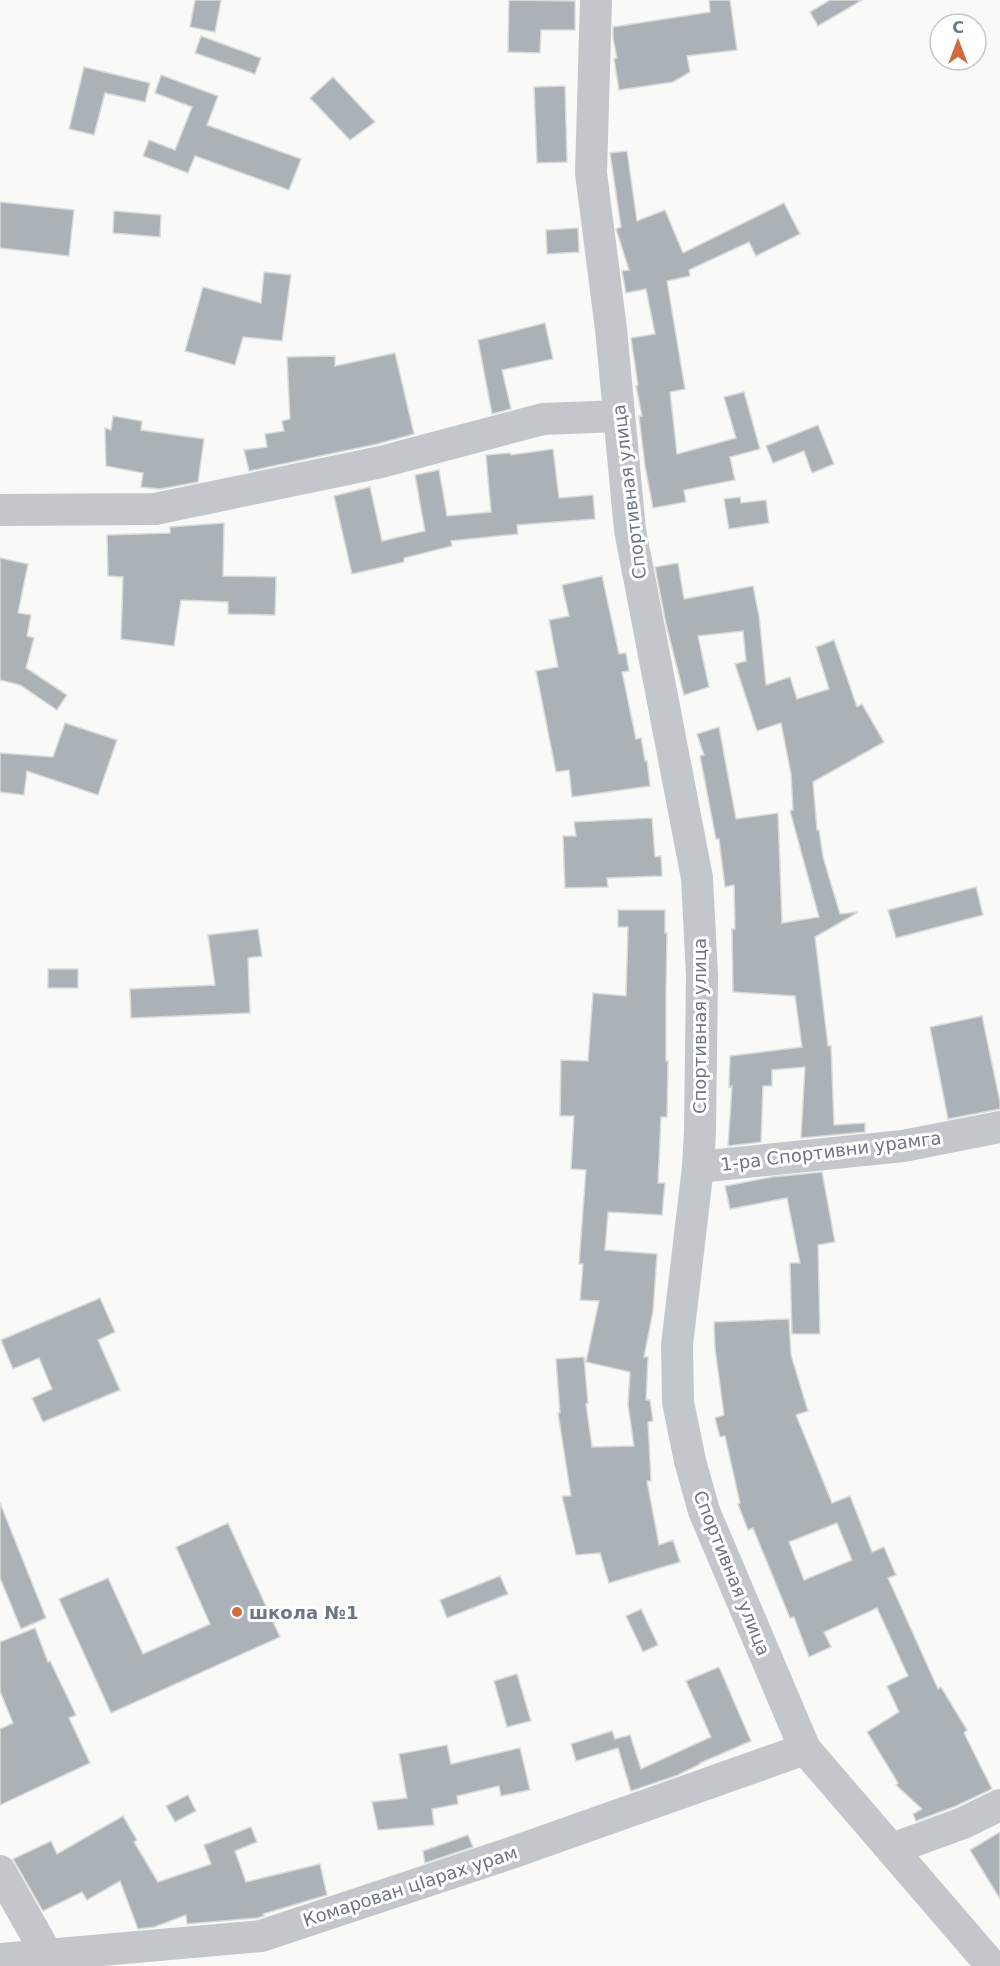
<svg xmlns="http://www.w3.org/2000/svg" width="1000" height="1966" font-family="'DejaVu Sans',sans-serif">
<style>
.building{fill:#aab1b7;stroke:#dadbd9;stroke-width:1.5;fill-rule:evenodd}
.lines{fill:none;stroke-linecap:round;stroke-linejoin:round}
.minor{stroke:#c3c6ca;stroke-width:32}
.poi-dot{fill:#d26b3e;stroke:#fff;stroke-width:2}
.labels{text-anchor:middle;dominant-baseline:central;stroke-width:6;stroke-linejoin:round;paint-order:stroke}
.street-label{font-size:18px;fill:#6b7785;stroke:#fff}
.poi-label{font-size:18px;font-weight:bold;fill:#6b7785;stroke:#fff;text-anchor:start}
</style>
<rect width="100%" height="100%" fill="#f9f9f7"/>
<g class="building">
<polygon points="195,0 221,0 215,32 190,27"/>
<polygon points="509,0 575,1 575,30 541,30 540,53 508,52"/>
<polygon points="709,0 730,0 737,50 687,56 690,72 673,82 619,90 614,59 617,58 613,38 613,27 710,12"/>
<polygon points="830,0 862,0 818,26 810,12"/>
<polygon points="201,36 261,58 255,74 195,53"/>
<polygon points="84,67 150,83 145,102 105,93 94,135 69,129"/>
<polygon points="161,75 218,96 207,125 301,159 289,190 195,156 188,173 143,156 149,140 175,150 192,107 155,93"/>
<polygon points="333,77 375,122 350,140 310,98"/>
<polygon points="565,86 567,162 537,163 534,87"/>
<polygon points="627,151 637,221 665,210 683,253 784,203 800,234 756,256 749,242 689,270 690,276 667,281 685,389 670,392 677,454 736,438 724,397 744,392 760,449 730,457 735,480 684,490 686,502 653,508 645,466 639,416 642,416 636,386 638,385 631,338 655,334 646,289 626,293 622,271 629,270 617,232 616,229 621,227 610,153"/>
<polygon points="0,202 74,210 69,256 0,248"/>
<polygon points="114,211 161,215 160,237 113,233"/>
<polygon points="578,228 579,252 547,254 546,230"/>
<polygon points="264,272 291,275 282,341 243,337 235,365 185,351 203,287 261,303"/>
<polygon points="545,323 553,359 502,370 511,409 492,414 478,340"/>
<polygon points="395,353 414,434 377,444 249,471 244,450 267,447 265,434 284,431 282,421 290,419 287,357 335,356 335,366"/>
<polygon points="113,416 142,421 141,430 204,439 198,482 160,489 141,487 143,473 106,466 105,428 111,430"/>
<polygon points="818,425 834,464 812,473 804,451 773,463 766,446"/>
<polygon points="553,449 559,498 593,495 595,519 517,525 518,534 451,541 452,546 404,558 404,562 352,574 334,496 370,487 382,541 425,531 415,475 439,470 447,516 491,512 486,455 510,453 511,455"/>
<polygon points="740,497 741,503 766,500 769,523 729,529 724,499"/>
<polygon points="224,523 223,576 276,577 275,615 228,614 228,602 181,600 174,646 121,639 123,577 108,576 107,535 170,533 170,527"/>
<polygon points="0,558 28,564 18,613 31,615 27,636 34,638 26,668 67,695 57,710 20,685 0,680"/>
<polygon points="678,563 684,599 753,586 759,616 766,685 790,677 797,699 829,689 816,647 834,640 857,707 862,704 884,742 813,782 817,830 819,830 823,857 840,914 857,912 857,913 815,937 828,1046 831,1046 834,1125 865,1123 865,1132 801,1138 805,1067 772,1070 772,1086 763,1086 761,1142 728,1146 732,1086 729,1087 730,1056 802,1047 795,996 733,992 732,929 735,929 734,885 725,887 719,839 716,839 700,756 704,755 697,734 719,727 736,819 778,813 782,923 819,917 790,811 793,810 791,774 781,723 757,731 735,664 746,661 743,631 698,636 709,687 684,695 666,624 655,567"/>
<polygon points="602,576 619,654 626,653 629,671 622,672 636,739 641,738 645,761 647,761 650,786 572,797 569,770 556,772 536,671 558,667 549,620 569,616 562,585"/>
<polygon points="65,723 117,740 98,795 27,771 24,795 0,792 0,753 53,757"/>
<polygon points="652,818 655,857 661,856 662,876 607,878 608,887 565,888 563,836 576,836 574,822"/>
<polygon points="976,887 983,915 896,938 888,910"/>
<polygon points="618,910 665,910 665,933 667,933 666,989 666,1061 668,1061 667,1117 661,1117 658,1183 665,1183 662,1215 608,1212 605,1250 657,1254 653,1311 644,1357 648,1357 646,1400 650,1400 653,1421 648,1422 651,1481 647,1481 659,1545 673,1540 680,1562 609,1583 600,1553 576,1555 562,1496 571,1496 558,1413 560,1413 556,1359 584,1357 588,1403 586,1404 592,1447 634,1446 628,1405 630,1372 586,1362 599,1301 580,1300 583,1264 579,1264 586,1170 571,1169 574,1116 560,1116 561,1060 588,1061 593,993 626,996 628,927 618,927"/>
<polygon points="258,929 262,956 248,958 250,1013 131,1018 130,989 215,985 208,935"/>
<rect x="48" y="969" width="30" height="19"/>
<polygon points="982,1016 1000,1102 1000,1109 948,1119 930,1027"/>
<polygon points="822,1172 835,1242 818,1245 820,1334 792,1334 790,1263 800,1263 787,1198 730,1209 725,1186 772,1177"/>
<polygon points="100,1298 115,1332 98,1340 120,1390 43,1422 32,1398 52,1389 39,1358 13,1369 1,1340"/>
<path d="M 789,1319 L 791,1355 L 808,1411 L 796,1415 L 832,1503 L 850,1496 L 872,1552 L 884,1547 L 896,1575 L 888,1578 L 938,1689 L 941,1687 L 967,1730 L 964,1733 L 992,1789 L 956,1806 L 916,1821 L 913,1814 L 922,1809 L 896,1785 L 898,1783 L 867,1732 L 899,1712 L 887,1686 L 908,1676 L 877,1608 L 824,1632 L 831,1647 L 809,1657 L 794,1617 L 790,1618 L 753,1528 L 748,1530 L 738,1504 L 740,1503 L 725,1436 L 720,1437 L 715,1418 L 724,1415 L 715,1348 L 714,1322 ZM 837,1523 L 852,1560 L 804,1580 L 789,1542 Z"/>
<polygon points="0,1503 46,1618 21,1629 0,1578"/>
<polygon points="228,1523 280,1637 111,1713 59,1599 108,1578 143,1654 210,1624 176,1547"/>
<polygon points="500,1576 508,1594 447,1618 440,1600"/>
<polygon points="641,1609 658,1645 643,1652 626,1616"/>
<polygon points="35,1628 48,1662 50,1661 76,1715 69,1718 90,1763 0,1805 0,1729 13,1723 0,1691 0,1642"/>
<polygon points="719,1667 751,1741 700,1763 700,1764 678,1775 631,1791 618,1748 576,1761 571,1744 612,1731 615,1739 630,1735 641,1769 711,1737 686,1681"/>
<polygon points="517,1674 531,1721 507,1727 494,1681"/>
<polygon points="447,1745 451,1764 520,1748 530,1790 501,1796 499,1786 457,1796 458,1804 432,1809 434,1825 378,1830 372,1802 407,1798 399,1754"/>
<polygon points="188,1795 196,1811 175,1822 166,1806"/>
<polygon points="123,1816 137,1840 134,1842 158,1882 211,1864 204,1845 251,1827 257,1842 235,1851 246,1882 320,1864 327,1895 263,1914 264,1916 257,1918 187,1924 186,1915 154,1927 138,1929 120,1881 87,1900 82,1892 43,1911 13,1859 51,1841 57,1854"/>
<polygon points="1000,1832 1000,1899 970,1850"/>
<polygon points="468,1835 473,1847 425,1863 423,1851"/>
</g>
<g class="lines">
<g class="minor">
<polyline points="596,0 591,173 611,329 630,530 697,878 702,975 700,1131 698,1167 677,1345 678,1402 690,1461 704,1511 805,1749 992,1966"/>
<polyline points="0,510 155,509 381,462 543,419 619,416"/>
<polyline points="698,1167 903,1146 1000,1127"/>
<polyline points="892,1849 963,1823 1000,1805"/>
<polyline points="0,1871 48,1956"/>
<polyline points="0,1959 261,1936 511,1853 805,1749"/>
</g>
</g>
<circle class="poi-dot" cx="237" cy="1612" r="6"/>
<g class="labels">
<g class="street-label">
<text transform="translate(629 492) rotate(-97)">Спортивная улица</text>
<text transform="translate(699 1026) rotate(-90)">Спортивная улица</text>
<text transform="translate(831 1151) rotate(-7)">1-ра Спортивни урамга</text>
<text transform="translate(732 1573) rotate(68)">Спортивная улица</text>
<text transform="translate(410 1886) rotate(-18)">Комарован цIарах урам</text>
</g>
<g class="poi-label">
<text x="249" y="1612">школа №1</text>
</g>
</g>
<g transform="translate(958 42)"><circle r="28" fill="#ffffff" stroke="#c4c9ce" stroke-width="1.5"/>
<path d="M0-4.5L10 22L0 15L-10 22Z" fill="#d26b3e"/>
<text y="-9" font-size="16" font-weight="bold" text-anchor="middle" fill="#6b7785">С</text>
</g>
</svg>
